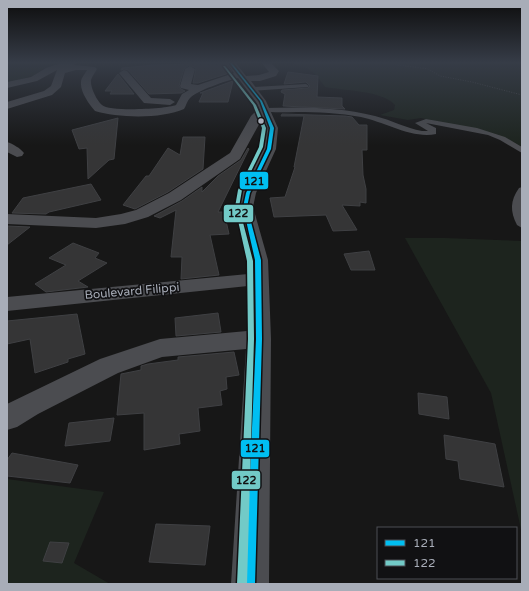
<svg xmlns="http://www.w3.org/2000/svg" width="529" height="591" font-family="'Varela Round',sans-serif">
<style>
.green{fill:#1d241e}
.building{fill:#353536;stroke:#3f4043}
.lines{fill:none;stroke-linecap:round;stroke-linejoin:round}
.path{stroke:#4d4e52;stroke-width:1;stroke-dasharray:1 1.5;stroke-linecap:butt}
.lane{fill:#4b4c50;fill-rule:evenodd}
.street{fill:#4b4c50;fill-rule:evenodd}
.bus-1-casing{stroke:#111113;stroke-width:3}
.bus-2-casing{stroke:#111113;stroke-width:3}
.bus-1{fill:#00bff2;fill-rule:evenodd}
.bus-2{fill:#72cac7;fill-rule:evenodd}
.bus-dot{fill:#a8adb8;stroke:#111113;stroke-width:1.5}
.labels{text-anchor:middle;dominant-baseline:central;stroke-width:3.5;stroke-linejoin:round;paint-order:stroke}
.street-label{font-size:12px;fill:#a8adb8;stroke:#111113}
.line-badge{stroke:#111113;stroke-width:1.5}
.pale-badge-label{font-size:11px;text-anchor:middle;font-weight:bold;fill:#111}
</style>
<rect width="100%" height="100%" fill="#171717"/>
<g class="green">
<polygon points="7,62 71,62 43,69 35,75 7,84"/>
<path d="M 298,62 L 522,63 L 522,147 L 515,143 L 481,131 L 421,118 L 408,120 L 380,115 L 394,110 L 395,105 C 381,90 345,91 325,87 C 315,72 311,69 294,64 Z"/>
<polygon points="405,238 445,238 522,241 522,534 491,393"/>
<polygon points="7,479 104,492 74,563 110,584 7,584"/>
</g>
<g class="building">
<polygon points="198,62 225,62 232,72 198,83 193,83 196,68 189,65 184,69 179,86 181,89 185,91 181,93 149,94 128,70 124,69 121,70 122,68 154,65 197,64"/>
<polygon points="288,72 318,76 317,97 342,98 342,106 345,109 283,106 285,94 281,92 282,90 308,88 310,86 306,82 284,84"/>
<polygon points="118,74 134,94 110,94 112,91 105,91"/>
<polygon points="233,81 228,102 199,102 203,93 200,93"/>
<polygon points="282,114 345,116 352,117 359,125 367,125 367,150 362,150 363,175 366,189 366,203 360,202 360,206 342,205 357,230 333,231 326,215 274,217 270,198 285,197 295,167 294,167 304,116 281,116"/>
<polygon points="118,118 114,159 109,160 88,179 87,148 79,149 72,130"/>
<polygon points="183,137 205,137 203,169 168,192 135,209 123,205 146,176 149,176 168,148 180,155"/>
<polygon points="248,148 249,149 218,212 224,212 229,234 210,235 219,275 181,279 182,257 171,257 176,210 160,218 154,216 182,201 202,187 202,192 218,176 241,160"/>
<polygon points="91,184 101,200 49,212 46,214 12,213 23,198"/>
<polygon points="7,226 30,227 7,245"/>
<polygon points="73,243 99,253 95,258 107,263 78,281 88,287 46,292 35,284 66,265 49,258"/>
<polygon points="369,251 375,270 351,270 344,254"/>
<polygon points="218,313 221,332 176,336 175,318"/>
<polygon points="77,314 85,354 68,359 68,362 35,373 30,339 7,344 7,321"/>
<polygon points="234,352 239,375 226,377 227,389 220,391 222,405 198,408 200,431 179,434 180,444 144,450 144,413 117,415 121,374 141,370 141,366 148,364 178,360 178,357"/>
<polygon points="418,393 447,397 449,419 419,414"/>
<polygon points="114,418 110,441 65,446 69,423"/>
<polygon points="444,435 495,444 504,487 460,479 458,461 446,459"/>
<polygon points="12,453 78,465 70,483 7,476 7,460"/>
<polygon points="156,524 210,526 205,565 149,562"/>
<polygon points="50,542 69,543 62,563 43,561"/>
</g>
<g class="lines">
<polyline class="path" points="378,62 428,69 440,76 472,82 522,95"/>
<g class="lane">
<polygon points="306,84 309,86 308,87 252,91 249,89 252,87"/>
<path d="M 265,108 C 302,107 339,107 375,116 C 391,120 406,128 422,131 L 428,131 L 415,123 L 426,119 L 477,128 L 505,137 L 522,147 L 522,153 L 500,140 L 488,135 L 426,123 L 436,128 L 436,134 C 412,139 385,122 361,117 C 340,113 318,112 297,112 C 286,112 273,113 263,111 L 262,110 Z"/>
<path d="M 522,187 L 521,207 L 522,228 L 517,225 C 510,211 510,201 519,188 Z"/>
</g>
<g class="street">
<path d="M 64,62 L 77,62 L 74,65 L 95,67 L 97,69 C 95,73 92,76 91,80 C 90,87 97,101 102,105 C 109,112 166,109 176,105 L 182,94 L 189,90 L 181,88 L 180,86 L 185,69 L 190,66 L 195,69 L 191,84 L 198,85 L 234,73 L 226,62 L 235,62 L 246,76 L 259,75 L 269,72 L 261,62 L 270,62 L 279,71 L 276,76 L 260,81 L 251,81 L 266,101 L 278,128 L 276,149 L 256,193 L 253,207 L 268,260 L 271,339 L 269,584 L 231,584 L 246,349 L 162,357 L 118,373 L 38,414 L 17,427 L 7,430 L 7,404 L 100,359 L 160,339 L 247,331 L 248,286 L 7,311 L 7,297 L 248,274 C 248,248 232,218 240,195 C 247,170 275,144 263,117 L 240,159 L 181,200 L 148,217 L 125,224 L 96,228 L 7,224 L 7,214 L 96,218 L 121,214 L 136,210 L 169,193 L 230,153 L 251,116 L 255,112 L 260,110 L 256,102 L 238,78 C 228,80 196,91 190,98 C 187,101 186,106 184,109 C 162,119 118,118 95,111 C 89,104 80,92 81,82 C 81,78 85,74 87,70 L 76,70 L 65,73 L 61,87 L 52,95 L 7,109 L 7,102 L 44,91 L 51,86 L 57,70 L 37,81 L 7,88 L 7,82 L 31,77 L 46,68 Z"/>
<polygon points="124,70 127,71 151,98 170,99 175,102 170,105 144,103 119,73"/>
<path d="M 7,142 C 13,144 20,148 24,153 L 22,156 L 17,157 L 7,152 Z"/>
</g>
<defs>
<polygon id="bus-1" points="229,62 231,62 262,101 274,128 271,149 250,193 247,207 261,260 262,339 255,584 245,584 256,339 255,260 243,207 246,193 267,149 270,128 260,101"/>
<polygon id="bus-2" points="223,66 225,66 256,105 266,128 263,147 242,190 239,207 253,261 254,339 247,584 237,584 248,339 247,261 235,207 238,190 259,147 262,128 253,105"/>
</defs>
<use href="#bus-1" class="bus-1-casing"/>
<use href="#bus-2" class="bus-2-casing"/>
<use href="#bus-1" class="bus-1"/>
<use href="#bus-2" class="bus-2"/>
</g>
<linearGradient id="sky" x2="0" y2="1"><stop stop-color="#0d0d0d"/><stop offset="0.43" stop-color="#363c47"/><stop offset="1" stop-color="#363c47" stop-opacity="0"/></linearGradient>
<rect width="529" height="145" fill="url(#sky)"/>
<circle class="bus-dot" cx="261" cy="121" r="3.5"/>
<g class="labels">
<g class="street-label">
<text transform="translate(132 291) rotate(-5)">Boulevard Filippi</text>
</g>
</g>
<g class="line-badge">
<rect x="239" y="171" width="30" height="19" rx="4" fill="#00bff2"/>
<rect x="223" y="204" width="31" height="19" rx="4" fill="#72cac7"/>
<rect x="240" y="439" width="30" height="19" rx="4" fill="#00bff2"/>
<rect x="231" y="470" width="30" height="20" rx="4" fill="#72cac7"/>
</g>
<g class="pale-badge-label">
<text x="254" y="185">121</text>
<text x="238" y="217">122</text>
<text x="255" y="452">121</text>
<text x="246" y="484">122</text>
</g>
<rect width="529" height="591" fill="none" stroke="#a8adb8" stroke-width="16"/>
<rect x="377" y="527" width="140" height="52" fill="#111113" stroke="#4d4f55"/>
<rect x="385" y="540" width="20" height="6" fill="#00bff2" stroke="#4d4f55"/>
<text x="413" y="547" font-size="12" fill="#a8adb8">121</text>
<rect x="385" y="560" width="20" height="6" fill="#72cac7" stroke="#4d4f55"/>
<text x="413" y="567" font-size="12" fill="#a8adb8">122</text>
</svg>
